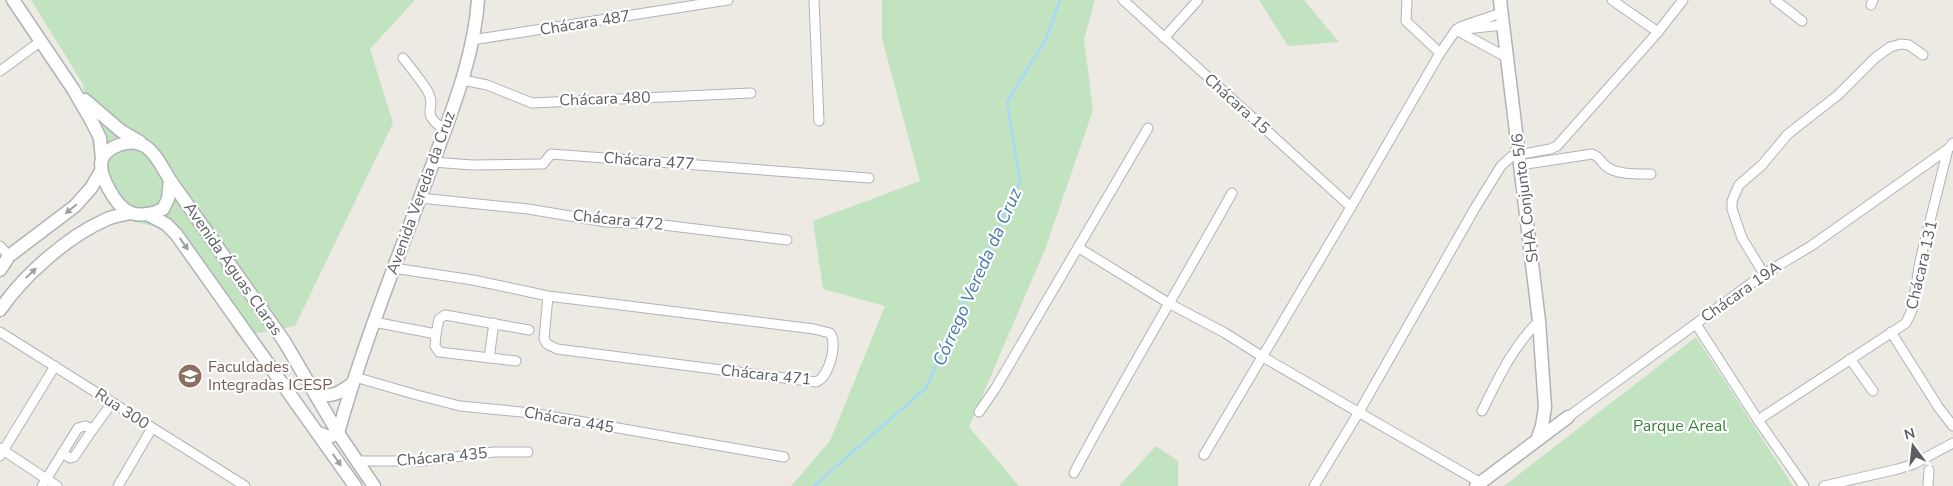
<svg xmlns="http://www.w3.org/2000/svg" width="1953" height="486" font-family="'Nunito Sans',sans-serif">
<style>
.green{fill:#c1e3c0}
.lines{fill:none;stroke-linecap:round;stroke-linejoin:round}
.stream{stroke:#a5d8fa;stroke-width:2.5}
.street-casing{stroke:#b0b3b7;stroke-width:11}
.secondary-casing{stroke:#afb3b7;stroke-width:15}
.street{stroke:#fff;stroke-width:9}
.secondary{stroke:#fff;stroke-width:12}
.oneway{fill:#9d9fa1}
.labels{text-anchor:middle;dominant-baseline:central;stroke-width:4.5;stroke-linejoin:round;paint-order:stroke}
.street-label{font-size:16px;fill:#5b5f63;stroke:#fff}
.education-label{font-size:16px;fill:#785e54;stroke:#fff;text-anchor:start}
.park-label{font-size:16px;fill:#39833b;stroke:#fff}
.water-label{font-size:18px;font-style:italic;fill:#4379ab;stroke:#fff}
</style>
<rect width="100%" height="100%" fill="#edeae3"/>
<g class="green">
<polygon points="31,0 415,0 370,49 393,123 295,326 239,337 172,230 131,221 98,179 83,84"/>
<polygon points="882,0 1095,0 1084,39 1093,110 1046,247 969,427 1019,486 791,486 830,441 885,306 823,289 813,221 920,181 882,38"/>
<polygon points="1259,0 1304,0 1339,42 1288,46"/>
<polygon points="1696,337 1793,486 1504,486"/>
<polygon points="1156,446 1178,461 1178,486 1119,486"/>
</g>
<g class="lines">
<polyline class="stream" points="814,486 926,388 963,303 1020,181 1007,102 1046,39 1060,0"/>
<defs>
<g id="street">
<polyline points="814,0 819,121"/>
<polyline points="1123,0 1351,207"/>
<polyline points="1407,0 1406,21 1440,53"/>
<polyline points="1612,0 1658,32"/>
<polyline points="1775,0 1802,21"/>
<polyline points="1871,5 1873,0"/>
<polyline points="1466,29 1503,25"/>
<polyline points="1456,30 1508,58"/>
<polyline points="1164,38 1198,0"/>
<polyline points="472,40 728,0"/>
<path d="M 403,58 C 411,68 420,79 427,90 C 439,110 417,111 445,130"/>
<polyline points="0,71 41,41"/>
<polyline points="463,80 487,85 532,103 751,93"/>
<polyline points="433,162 472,165 539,164 543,164 551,154 869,178"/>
<path d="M 1520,165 L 1592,154 C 1600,156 1601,163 1607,167 C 1618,175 1638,174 1651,174"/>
<polyline points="420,198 528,209 606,222 655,224 787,240"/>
<polyline points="0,246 9,256"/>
<polyline points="1079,248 1170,304 1225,333 1263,357 1481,483"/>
<path d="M 393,268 L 473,280 L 548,296 L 814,329 L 830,333 C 838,344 829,377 816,382 L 557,349 L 547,344 L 544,339 L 548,296"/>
<polyline points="1764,274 1742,238 1732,209 1732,201 1739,185 1762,165 1788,134 1838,95 1875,58 1890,47 1901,44 1909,45 1923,55"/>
<polyline points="374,322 436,334 439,319 445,315 529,330"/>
<polyline points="1696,324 1758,420 1804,486"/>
<polyline points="0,332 245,486"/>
<polyline points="1891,332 1939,408 1953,426"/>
<polyline points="436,334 435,346 439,352 516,361"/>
<polyline points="489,358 494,323"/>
<polyline points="1850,359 1873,391"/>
<polyline points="355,377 417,395 460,406 532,413 784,457"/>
<path d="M 1482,411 C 1498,379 1513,346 1539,321"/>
<polyline points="979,412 995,389 1148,128"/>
<polyline points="1568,417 1764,274 1811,246 1948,149 1953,143"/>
<polyline points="1758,420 1906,323 1912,310 1920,261 1948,149"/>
<polyline points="0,448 57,486"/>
<polyline points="62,453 70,458 74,457 93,429"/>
<polyline points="1204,455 1351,207 1440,53 1456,30 1460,27 1501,13"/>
<polyline points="0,456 55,366"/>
<polyline points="356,461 422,461 494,452 528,452"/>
<path d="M 1074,473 C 1124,378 1180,287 1232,193"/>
<polyline points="42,486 78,428 85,426 93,429 112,403"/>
<polyline points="118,486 152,428"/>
<polyline points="1314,486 1359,412 1475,208 1501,166 1512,156 1550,149 1557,146 1658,32 1683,0"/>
<polyline points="1824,486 1898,469 1914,464 1953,443"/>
<polyline points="1928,486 1929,470"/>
</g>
<g id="secondary">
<polyline points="13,0 73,89 91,120 100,138 102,159"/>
<polyline points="1500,0 1539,321 1545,407 1542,426 1537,440"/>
<polyline points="85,100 121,131 140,142"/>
<path d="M 170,180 L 168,199 L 163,209 C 153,214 139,217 129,212 C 116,206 97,174 102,159 C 105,152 113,147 119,145 C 148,134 158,160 170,180 L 284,341 L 338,433 L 374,486"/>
<polyline points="147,214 166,224 176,234 355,486"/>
<polyline points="0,270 9,256 75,206 91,188 101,171"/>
<path d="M 0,310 C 23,276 67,237 105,220 C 112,216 122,215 131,213"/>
<path d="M 317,395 C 333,397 340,393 353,383"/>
<path d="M 318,433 L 329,437 L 338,433 C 364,340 401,251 434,160 C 453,108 474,56 478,0"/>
<polyline points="1476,486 1568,417"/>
</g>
</defs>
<use href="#street" class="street-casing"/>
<use href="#secondary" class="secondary-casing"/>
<use href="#street" class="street"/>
<use href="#secondary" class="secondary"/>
</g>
<defs><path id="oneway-solid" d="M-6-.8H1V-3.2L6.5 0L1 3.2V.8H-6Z" transform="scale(1.25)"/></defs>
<g class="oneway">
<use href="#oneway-solid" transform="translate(71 209) rotate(141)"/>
<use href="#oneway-solid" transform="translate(184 244) rotate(55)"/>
<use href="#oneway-solid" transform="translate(31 273) rotate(-43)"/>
<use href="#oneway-solid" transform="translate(337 460) rotate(55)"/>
</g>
<defs>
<symbol id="school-disc" viewBox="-11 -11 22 22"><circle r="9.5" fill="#8d6e63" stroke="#fff"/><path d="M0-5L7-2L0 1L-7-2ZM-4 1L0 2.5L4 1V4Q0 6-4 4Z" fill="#fff"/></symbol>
</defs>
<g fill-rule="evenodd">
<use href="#school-disc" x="176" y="362" width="28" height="28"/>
</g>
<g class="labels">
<g class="street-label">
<text transform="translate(585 23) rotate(-9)">Chácara 487</text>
<text transform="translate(605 99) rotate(-2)">Chácara 480</text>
<text transform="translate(1237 104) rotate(42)">Chácara 15</text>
<text transform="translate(649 161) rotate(4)">Chácara 477</text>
<text transform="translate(421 193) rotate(-70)">Avenida Vereda da Cruz</text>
<text transform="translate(1525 198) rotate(-97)">SHA Conjunto 5/6</text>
<text transform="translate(618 220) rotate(6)">Chácara 472</text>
<text transform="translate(1922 265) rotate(-77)">Chácara 131</text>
<text transform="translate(233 269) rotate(55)">Avenida Águas Claras</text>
<text transform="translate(1741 292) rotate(-35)">Chácara 19A</text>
<text transform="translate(766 375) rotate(6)">Chácara 471</text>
<text transform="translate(122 409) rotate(33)">Rua 300</text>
<text transform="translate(569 420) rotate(10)">Chácara 445</text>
<text transform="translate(442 457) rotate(-5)">Chácara 435</text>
</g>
<g class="education-label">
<text x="208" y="367">Faculdades<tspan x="208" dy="18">Integradas ICESP</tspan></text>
</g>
<g class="park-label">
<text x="1680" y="426">Parque Areal</text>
</g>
<g class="water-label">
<text transform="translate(977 277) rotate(-66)">Córrego Vereda da Cruz</text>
</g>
</g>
<g transform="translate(1913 446) rotate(345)" stroke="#ffffff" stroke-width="4" paint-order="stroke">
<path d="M0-4L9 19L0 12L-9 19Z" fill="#5b5f63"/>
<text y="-8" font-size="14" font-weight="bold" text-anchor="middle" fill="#5b5f63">N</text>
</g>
</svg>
